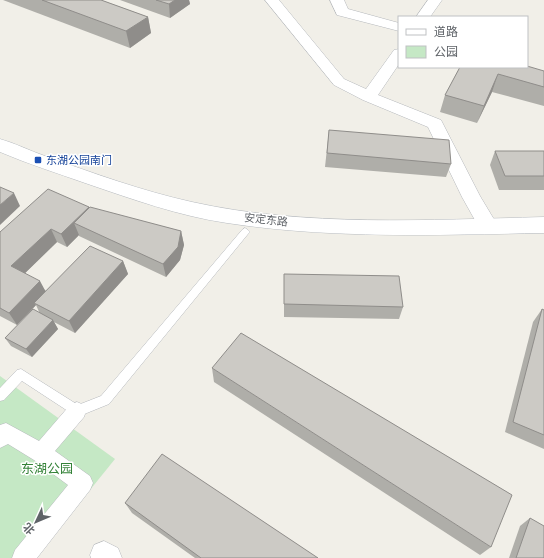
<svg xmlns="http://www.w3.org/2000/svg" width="544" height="558" font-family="Roboto,'Noto Sans SC',sans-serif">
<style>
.green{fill:#c5e8c5}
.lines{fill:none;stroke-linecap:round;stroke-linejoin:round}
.service-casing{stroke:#b5b8bc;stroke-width:1}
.pedestrian-casing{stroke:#b5b8bc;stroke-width:1}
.minor-casing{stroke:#b5b8bc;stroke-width:1}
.secondary-casing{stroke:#b6babf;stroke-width:1}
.service{fill:#fff;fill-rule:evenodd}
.pedestrian{fill:#fff;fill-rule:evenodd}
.minor{fill:#fff;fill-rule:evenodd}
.secondary{fill:#fff;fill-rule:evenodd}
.wall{fill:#afaea9}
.shaded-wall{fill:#8f8d8a}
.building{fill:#cccac5;stroke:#8f8d8a}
.transit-dot{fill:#1a4fb4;stroke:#fff;stroke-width:1.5}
.labels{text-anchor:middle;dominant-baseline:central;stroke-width:3;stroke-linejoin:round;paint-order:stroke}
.transit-label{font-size:11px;fill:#164399;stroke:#fff;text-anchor:start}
.street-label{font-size:11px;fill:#5f6368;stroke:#fff}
.near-park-label{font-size:13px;fill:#348238;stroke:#fff}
</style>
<rect width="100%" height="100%" fill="#f1efe8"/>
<polygon class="green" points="0,376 115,459 35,558 0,558"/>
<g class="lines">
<defs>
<polygon id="service" points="245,228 248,230 250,232 248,234 109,404 77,417 22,381 4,400 0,401 0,388 17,370 21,369 78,405 101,396 242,230"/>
<polygon id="pedestrian" points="77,402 84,405 86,411 84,417 55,451 90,476 93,483 90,490 37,558 12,558 15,550 68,485 34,460 8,444 0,448 0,425 6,423 39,441 70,405"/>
<g id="minor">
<polygon points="265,0 279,0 344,79 366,89 394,50 399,49 399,64 378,95 441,120 480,196 498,226 495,231 488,233 481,231 462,197 428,127 363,100 334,85"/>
<polygon points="330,0 344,0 348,9 399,23 399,31 337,15"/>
<polygon points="428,0 442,0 430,17 416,17"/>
<polygon points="104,541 118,548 122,558 91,558 90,555 94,545"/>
</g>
<path id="secondary" d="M 0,139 C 15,143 30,151 45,156 C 93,173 142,191 192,202 C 304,227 430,220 544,217 L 544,233 C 439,235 332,239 227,223 C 179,216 132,199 85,183 C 57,173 28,164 0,152 Z"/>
</defs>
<use href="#service" class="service-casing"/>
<use href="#pedestrian" class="pedestrian-casing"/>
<use href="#minor" class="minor-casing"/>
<use href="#secondary" class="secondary-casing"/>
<use href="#service" class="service"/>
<use href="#pedestrian" class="pedestrian"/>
<use href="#minor" class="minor"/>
<use href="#secondary" class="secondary"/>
</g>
<g class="wall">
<polygon points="3,0 101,0 148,17 151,33 130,48"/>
<polygon points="120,0 189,0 190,4 170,18"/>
<polygon points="460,67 544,71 544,106 492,92 477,123 440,112 445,95"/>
<polygon points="329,130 451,164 446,177 325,167"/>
<polygon points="495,151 544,151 544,190 499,190 490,165"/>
<polygon points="89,208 181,231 184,245 180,260 166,277 79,236 79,235 67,247 57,242 25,273 46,291 123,261 128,274 75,333 54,322 58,329 32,357 11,346 5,338 40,314 36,305 17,325 0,316 0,232"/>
<polygon points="284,274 403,307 399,319 284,317"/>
<polygon points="542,309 544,310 544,449 505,432 533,322"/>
<polygon points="212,368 491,547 480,555 214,382"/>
<polygon points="125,503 318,558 195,558 132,513"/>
<polygon points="530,518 544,558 509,558 520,526"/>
</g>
<g class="shaded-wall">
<polygon points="175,0 189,0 190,4 170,18 169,4"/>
<polygon points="148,17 151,33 130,48 126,31"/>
<polygon points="498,74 492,92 477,123 484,106"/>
<polygon points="14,193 20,206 0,225 0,205"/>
<polygon points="89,207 94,220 74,223 79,235 67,247 61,234"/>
<polygon points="51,229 57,242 19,279 11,266"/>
<polygon points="181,231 184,245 180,260 166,277 163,264"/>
<polygon points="123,261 128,274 75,333 69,321"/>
<polygon points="40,281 47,294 34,303 36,305 17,325 9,313"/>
<polygon points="53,320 58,329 32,357 26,349"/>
</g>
<g class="building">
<polygon points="42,0 101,0 148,17 126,31"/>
<polygon points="156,0 175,0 169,4"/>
<polygon points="527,66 544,71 544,87 498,74 484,106 445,95 460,67 527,67"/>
<polygon points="329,130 449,140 451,164 327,153"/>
<polygon points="495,151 544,151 544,176 505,176"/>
<polygon points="0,187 14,193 0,205"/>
<polygon points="48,189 89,207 61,234 51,229 11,266 40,281 9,313 0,308 0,232"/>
<polygon points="90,207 181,231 178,247 163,264 74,223"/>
<polygon points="90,246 123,261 69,321 34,303"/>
<polygon points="284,274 399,276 403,307 284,304"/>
<polygon points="33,309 53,320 26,349 5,338"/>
<polygon points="542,309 544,310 544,435 513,422"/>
<polygon points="241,333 512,495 491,547 212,368"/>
<polygon points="162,454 318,558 201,558 125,503"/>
<polygon points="530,518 544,526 544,558 516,558"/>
</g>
<rect class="transit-dot" x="34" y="156" width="8" height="8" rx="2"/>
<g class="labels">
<g class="transit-label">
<text x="46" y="160">东湖公园南门</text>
</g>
<g class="street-label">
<text transform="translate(266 220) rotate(6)">安定东路</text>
</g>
<g class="near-park-label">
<text x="47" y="468">东湖公园</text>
</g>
</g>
<rect x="398" y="16" width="130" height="52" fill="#ffffff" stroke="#bfc1c3"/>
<rect x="406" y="29" width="20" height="6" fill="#ffffff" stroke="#bfc1c3"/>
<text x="434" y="36" font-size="12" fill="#5f6368">道路</text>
<rect x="406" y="46" width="20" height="12" fill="#c5e8c5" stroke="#bfc1c3"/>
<text x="434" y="56" font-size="12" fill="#5f6368">公园</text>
<g transform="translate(36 522) rotate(226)" stroke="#ffffff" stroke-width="3" paint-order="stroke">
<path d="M0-3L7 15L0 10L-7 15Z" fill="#5f6368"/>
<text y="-6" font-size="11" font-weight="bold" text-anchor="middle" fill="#5f6368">北</text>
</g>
</svg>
